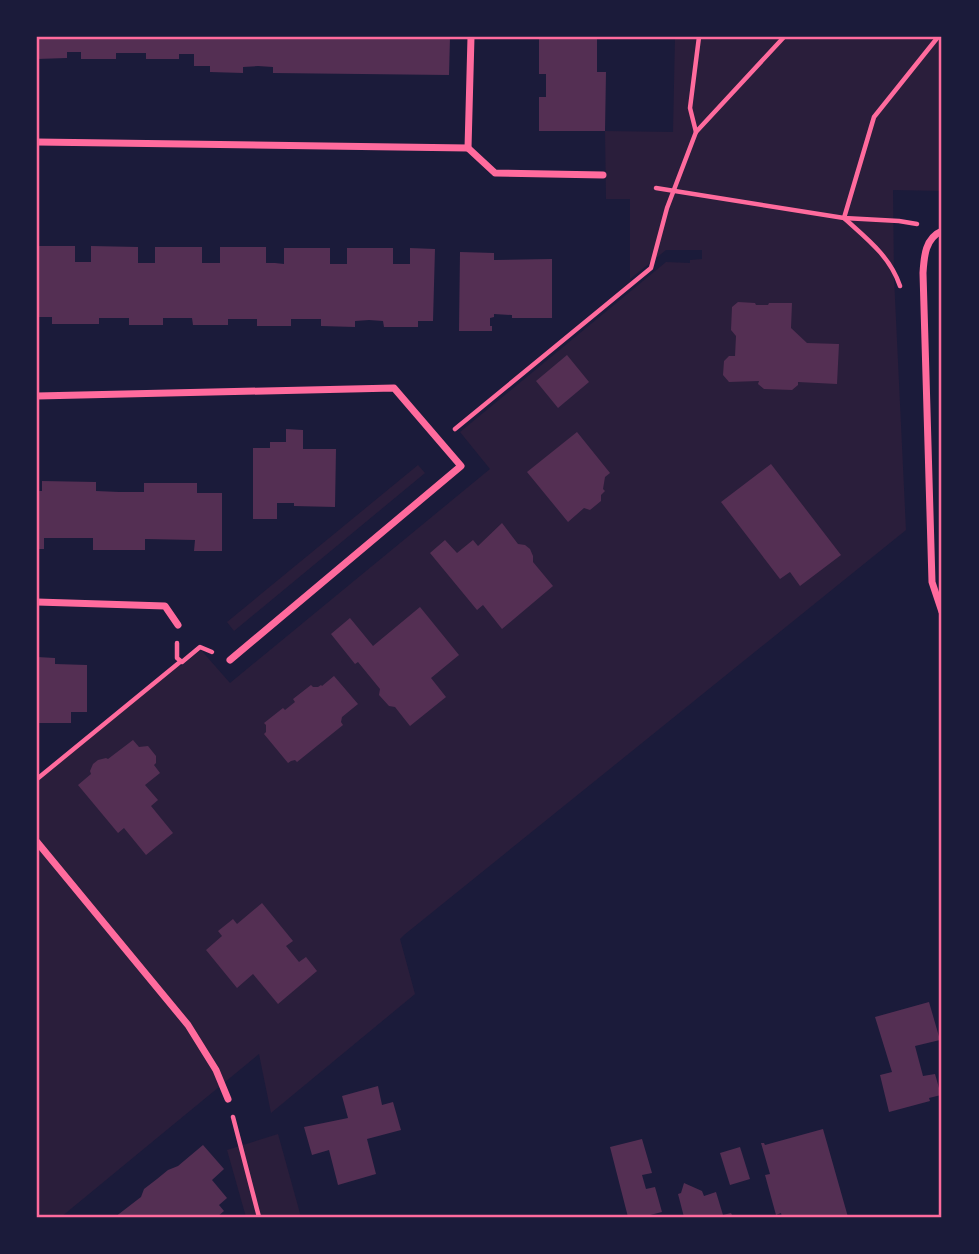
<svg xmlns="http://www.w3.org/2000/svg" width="979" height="1254" font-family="Barlow,sans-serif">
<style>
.green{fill:#2a1e3b}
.building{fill:#542f53}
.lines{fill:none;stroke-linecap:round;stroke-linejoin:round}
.path{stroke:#ff6b9d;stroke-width:4.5}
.minor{stroke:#ff6b9d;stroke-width:7}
.neatline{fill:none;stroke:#ff6b9d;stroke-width:2.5}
</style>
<rect width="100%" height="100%" fill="#1b1b3a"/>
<g class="green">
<polygon points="675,37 942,37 942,191 893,190 894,278 906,530 404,935 400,939 415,994 271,1113 259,1054 61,1217 37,1217 37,781 179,664 181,666 201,650 230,683 490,469 460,432 666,262 690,263 690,260 702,259 702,250 666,250 630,279 630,199 606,199 605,131 673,132"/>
<polygon points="418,465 425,473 234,631 227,622"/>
<polygon points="278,1134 301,1217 246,1217 227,1150"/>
</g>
<g class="building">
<polygon points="37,37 450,37 449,75 273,73 273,67 258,66 243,67 243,73 210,72 210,66 194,66 194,54 179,54 179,59 146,59 146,53 116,53 116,59 81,59 81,52 67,52 67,58 37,59"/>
<polygon points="539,37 597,37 597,72 606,72 605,131 539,131 539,97 546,97 546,74 539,74"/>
<polygon points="37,246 75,246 75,262 91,262 91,246 138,247 138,263 155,263 155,247 202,247 202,263 220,263 220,247 266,247 266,263 275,263 284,264 284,248 330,248 330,264 347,264 347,248 393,248 393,264 410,264 410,248 435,249 433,321 418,321 418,327 384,327 383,321 369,320 355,321 355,327 321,326 321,319 291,319 291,326 257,326 257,319 228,319 228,325 193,325 192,318 163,318 163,325 129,325 129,318 99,318 99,324 52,324 52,317 37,317"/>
<polygon points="460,252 494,253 494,260 552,259 552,318 512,318 512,315 494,314 494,317 490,318 490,326 492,326 492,331 459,331"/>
<polygon points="738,302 755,303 756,305 768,305 769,303 792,303 791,328 807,343 839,344 837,384 798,382 798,385 792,390 764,389 758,384 759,381 729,382 723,375 724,361 729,356 735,356 736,336 731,330 732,307"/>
<polygon points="567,355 589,382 558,408 536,381"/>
<polygon points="286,429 303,430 303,449 336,449 335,507 294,506 294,503 277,503 277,519 253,519 253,448 270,448 270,442 286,442"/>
<polygon points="577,432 610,473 605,477 603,489 605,491 601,495 601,501 590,510 584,508 568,522 527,472"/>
<polygon points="771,464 841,555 800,586 790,572 780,579 721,502"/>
<polygon points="42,481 96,482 96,491 119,492 144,492 144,483 197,483 197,493 222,493 222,551 194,551 195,540 145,539 145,550 93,550 93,538 44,538 44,549 37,549 37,491 42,491"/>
<polygon points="502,523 518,544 525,545 530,549 533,556 533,562 553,586 502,629 483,605 477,610 430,553 445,540 457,553 473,540 478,546"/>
<polygon points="420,607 459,655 431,678 446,697 410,726 395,707 389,706 379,695 380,689 358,662 355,664 331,634 350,618 373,646"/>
<polygon points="37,657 55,658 55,664 87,665 87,712 71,712 71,723 37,723"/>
<polygon points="334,676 358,704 342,717 341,722 343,725 297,762 295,760 291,761 288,763 264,734 266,732 266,725 264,723 283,708 285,710 295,702 293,699 311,685 313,687 318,687 321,685 322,686"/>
<polygon points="133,740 139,747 148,746 156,756 156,763 154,765 160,773 145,785 158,800 151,806 173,833 146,855 124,828 118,833 78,785 91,774 90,771 93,764 98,760 106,758 108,759"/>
<polygon points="262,903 293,941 286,946 299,962 306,957 317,971 278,1004 253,974 237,988 206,950 222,936 218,931 233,919 237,924"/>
<polygon points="929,1002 940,1040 915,1046 923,1076 935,1074 941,1095 929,1098 930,1101 889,1112 880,1075 892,1072 875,1017"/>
<polygon points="378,1086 382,1105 393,1102 401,1130 367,1139 376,1174 338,1185 329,1150 312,1155 304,1127 348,1118 342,1096"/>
<polygon points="823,1129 848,1217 782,1217 781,1213 776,1215 765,1175 770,1174 761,1143 764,1143 765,1145"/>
<polygon points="642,1139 652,1173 642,1175 646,1189 655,1187 662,1212 642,1217 628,1217 610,1147"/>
<polygon points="203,1145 224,1169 212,1180 227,1198 219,1205 224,1211 217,1217 115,1217 141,1197 144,1189 157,1179 168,1170 178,1166"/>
<polygon points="740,1147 750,1179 730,1185 720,1153"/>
<polygon points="684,1183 702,1191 704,1196 716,1192 723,1215 731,1213 733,1217 684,1217 678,1194 681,1193"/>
</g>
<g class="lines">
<g class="path">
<polyline points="696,132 690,108 699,37"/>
<polyline points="656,188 844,218 899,221 917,224"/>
<path d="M 900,286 C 890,256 866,238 844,218 L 874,117 L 938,37"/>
<polyline points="455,429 651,268 667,208 696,132 784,37"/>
<polyline points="177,643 177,658 182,662 200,647 212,652"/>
<polyline points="37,779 180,662"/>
<polyline points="233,1117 259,1217"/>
</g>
<g class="minor">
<polyline points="37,142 468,148 495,173 603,175"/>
<polyline points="468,148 471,37"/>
<path d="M 942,231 C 925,238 924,257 923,273 L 932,582 L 942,612"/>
<polyline points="37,396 394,388 461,466 230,660"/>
<polyline points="37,602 165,606 178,625"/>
<polyline points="37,842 188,1025 216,1070 228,1099"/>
</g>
</g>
<rect width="979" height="1254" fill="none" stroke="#1b1b3a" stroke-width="77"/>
<rect x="38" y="38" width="902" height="1178" class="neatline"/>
</svg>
